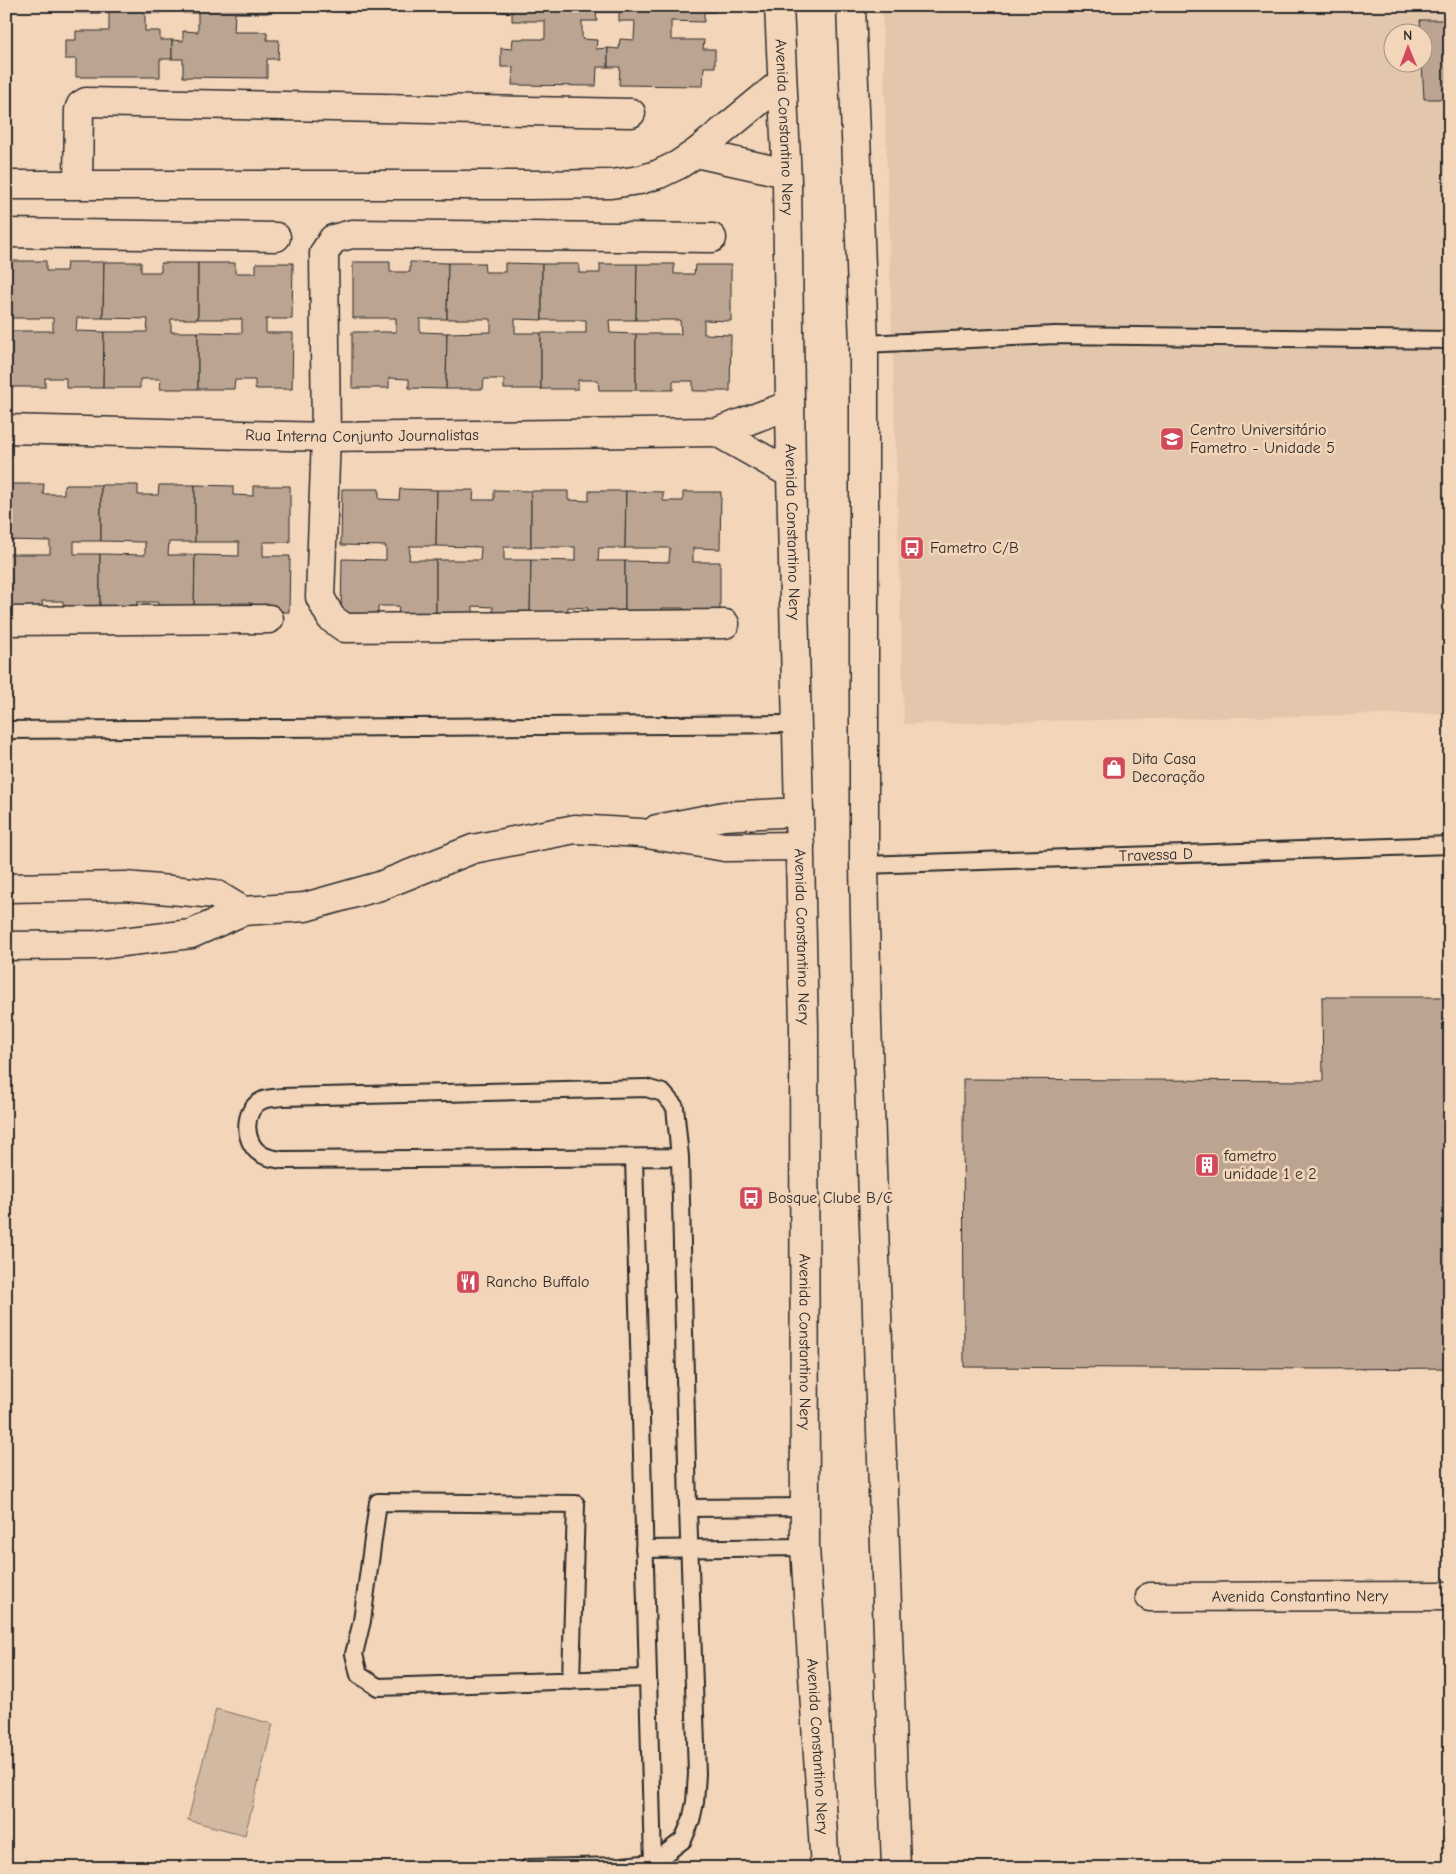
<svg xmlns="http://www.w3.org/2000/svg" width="1456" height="1874" font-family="'Comic Neue',sans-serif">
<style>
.built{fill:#e2c7ad;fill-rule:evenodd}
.green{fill:#d2b9a1;stroke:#7e7266}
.building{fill:#bba592;stroke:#2b2b2b}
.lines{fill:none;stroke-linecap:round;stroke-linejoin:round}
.service-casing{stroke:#2b2b2b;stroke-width:20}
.minor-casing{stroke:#2b2b2b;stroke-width:31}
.trunk-casing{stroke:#2b2b2b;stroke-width:31}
.service{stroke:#f3d5b9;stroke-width:16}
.minor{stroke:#f3d5b9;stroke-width:28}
.trunk{stroke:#f3d5b9;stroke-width:28}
.labels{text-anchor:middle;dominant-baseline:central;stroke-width:5;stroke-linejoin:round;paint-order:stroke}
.street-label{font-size:16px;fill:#2b2b2b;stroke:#f3d5b9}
.poi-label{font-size:16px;fill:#2b2b2b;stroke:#f3d5b9;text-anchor:start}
</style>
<rect width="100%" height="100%" fill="#f3d5b9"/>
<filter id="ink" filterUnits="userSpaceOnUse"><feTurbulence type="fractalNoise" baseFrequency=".02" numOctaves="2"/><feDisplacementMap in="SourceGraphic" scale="10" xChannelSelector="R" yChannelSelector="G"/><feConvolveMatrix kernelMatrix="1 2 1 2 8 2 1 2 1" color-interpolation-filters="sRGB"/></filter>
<g filter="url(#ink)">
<path class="built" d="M 882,6 L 1450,6 L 1450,713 L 904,724 ZM 1394,32 L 1424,32 L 1424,62 L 1394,62 Z"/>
<polygon class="green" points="216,1709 273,1724 245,1835 188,1820"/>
<g class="building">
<polygon points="76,6 160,6 161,13 145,13 145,31 160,31 160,40 172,40 172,59 160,59 160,77 76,77 76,59 65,59 65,40 76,40 76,31 109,31 109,13 76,13"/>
<polygon points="183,6 267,6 268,13 235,13 234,32 267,32 267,40 279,40 278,59 267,59 267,78 183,77 183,59 172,59 172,40 183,41 183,31 198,32 198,13 183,13"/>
<polygon points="501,6 608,6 608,12 596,12 597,21 582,21 582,39 597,40 596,49 608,48 608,67 597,67 596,86 512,85 513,67 501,67 501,48 512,49 513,39 545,39 545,21 512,21 512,12 501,12"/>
<polygon points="608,6 715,6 715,12 704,12 704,22 671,21 671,40 704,40 703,49 715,49 715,67 704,67 703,86 619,85 620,67 608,67 608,48 619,49 620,39 634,40 635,21 619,21 619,12 608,12"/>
<polygon points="1420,20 1450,20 1450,99 1424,99 1422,62 1424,32 1421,32"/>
<polygon points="6,261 9,261 8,318 6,318"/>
<polygon points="9,261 46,261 46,271 66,271 67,262 104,262 103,318 77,318 76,331 104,332 103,388 66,388 66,378 45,378 45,387 8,387 9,331 53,331 53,318 8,318"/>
<polygon points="104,262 141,262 141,272 161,272 161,263 198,263 198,319 171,319 171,332 198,332 198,389 160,389 161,379 140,379 140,388 103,388 104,332 147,332 148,319 103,318"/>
<polygon points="353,262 390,262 390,272 410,272 410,262 448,263 447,319 420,319 420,332 447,333 446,389 409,388 409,379 389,378 389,388 352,388 352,332 396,332 396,318 353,318"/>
<polygon points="198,263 235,263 235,273 256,273 256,263 293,263 292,319 266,319 266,333 293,333 292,389 255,389 255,380 235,380 234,389 198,389 198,332 242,333 242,319 198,319"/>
<polygon points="448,263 484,263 485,272 505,272 505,263 542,264 542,320 515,319 515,333 541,333 541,389 504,389 504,379 484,379 483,389 446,389 447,333 491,332 491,319 447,319"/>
<polygon points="542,264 579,264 579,273 600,273 600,264 637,264 636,320 609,320 610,333 636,334 636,390 599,390 598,380 578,380 578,389 541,389 541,333 586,333 586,320 542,320"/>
<polygon points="637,264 674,264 674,274 694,274 695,265 731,265 731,321 704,320 704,334 731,335 730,391 693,391 693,381 673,381 673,390 636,390 636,334 681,334 680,320 636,320"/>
<polygon points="6,331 9,331 8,387 6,387"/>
<polygon points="6,484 44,484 43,494 64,494 64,485 101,485 101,541 74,541 74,554 100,554 100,611 63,610 63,601 42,601 43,611 6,610 6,554 50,554 50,541 6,540"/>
<polygon points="101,485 138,485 138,495 158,495 159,485 195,485 195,542 169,542 168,555 195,555 194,612 158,611 158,602 137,602 137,611 100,611 100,554 145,555 145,542 101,541"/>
<polygon points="195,485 233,486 233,495 253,496 253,486 290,486 290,542 263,542 263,556 290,556 289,612 252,612 252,603 232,603 232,612 194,612 195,555 239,556 239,542 195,542"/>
<polygon points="342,489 379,489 379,499 399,500 400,489 437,490 436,546 410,546 409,560 436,560 436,616 398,616 399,606 378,606 378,616 341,615 342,559 386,560 386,546 341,545"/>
<polygon points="437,490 474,490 473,500 494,500 494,490 531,491 531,547 504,547 504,560 531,560 530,617 493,616 493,607 473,606 473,616 436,616 436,560 480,560 481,547 436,546"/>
<polygon points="531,491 568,491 568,500 589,501 589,491 626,491 625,548 599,548 598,561 625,561 625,617 588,617 588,608 568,607 567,617 530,617 531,560 575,561 575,547 531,547"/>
<polygon points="626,491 663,492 663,501 683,501 683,492 721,492 720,549 693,548 693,562 720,562 720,618 682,618 683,608 662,608 662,618 625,617 625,561 669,562 670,548 625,548"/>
<polygon points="1322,997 1450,997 1450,1368 1321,1369 964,1367 963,1079 1323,1081"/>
</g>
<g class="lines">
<defs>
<g id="service">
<polyline points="864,344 1055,335 1450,340"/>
<polyline points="6,730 797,724"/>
<path id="s1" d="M 864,865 L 1450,845"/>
<polyline points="634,1158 653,1863"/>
<polyline points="688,1508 805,1507"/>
<polyline points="644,1549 805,1547"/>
<polyline points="571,1681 576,1504 378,1502 362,1621 354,1654 359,1675 378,1687 648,1678"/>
<path d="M 528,1868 L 622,1866 L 653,1863 L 683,1840 L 691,1821 L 695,1802 L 697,1774 L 688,1508 L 680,1157 L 675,1107 L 663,1093 L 646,1088 L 282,1097 C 276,1098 268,1098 263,1100 C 241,1109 243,1146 263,1155 C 268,1158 276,1159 282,1160 L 680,1157"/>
</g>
<g id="minor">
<polyline points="696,153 786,173"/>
<polyline points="78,184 79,110 81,105 86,102 631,113"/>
<polyline points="6,185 531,185 611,184 640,180 659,174 678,165 696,153 782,82"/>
<polyline points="6,233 276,237"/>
<polyline points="712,238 352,234 333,239 324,253 326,437 320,597 331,618 345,628 725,624"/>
<path id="s2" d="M 6,429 L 326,437 L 717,432 L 790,405"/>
<polyline points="717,432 791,474"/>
<polyline points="6,621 269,619"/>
<polyline points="657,829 724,816 799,812"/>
<polyline points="6,888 125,886 215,894 243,911 305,907 380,886 473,849 575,829 641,833 725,847 800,846"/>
<polyline points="6,946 97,945 191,934 243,911"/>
<path id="s3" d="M 1150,1597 L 1450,1596"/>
</g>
<g id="trunk">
<path id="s4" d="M 779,6 L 787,181 L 791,474 L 804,1027 L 805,1547 L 825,1868"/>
<polyline points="851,6 864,344 864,865 867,1022 896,1868"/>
</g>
</defs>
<use href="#service" class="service-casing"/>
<use href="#minor" class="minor-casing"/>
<use href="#trunk" class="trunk-casing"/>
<use href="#service" class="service"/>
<use href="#minor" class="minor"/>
<use href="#trunk" class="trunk"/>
</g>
</g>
<defs>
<symbol id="university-square" viewBox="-11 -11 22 22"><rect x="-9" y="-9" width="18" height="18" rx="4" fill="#d1495b" stroke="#f3d5b9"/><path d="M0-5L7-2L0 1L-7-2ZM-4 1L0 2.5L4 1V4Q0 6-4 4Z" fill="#fff"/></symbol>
<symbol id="bus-square" viewBox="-11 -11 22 22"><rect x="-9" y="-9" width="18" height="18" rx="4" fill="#d1495b" stroke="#f3d5b9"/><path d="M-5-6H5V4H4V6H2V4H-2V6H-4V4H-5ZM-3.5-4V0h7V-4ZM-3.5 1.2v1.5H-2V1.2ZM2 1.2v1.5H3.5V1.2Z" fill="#fff"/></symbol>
<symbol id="shop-square" viewBox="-11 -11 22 22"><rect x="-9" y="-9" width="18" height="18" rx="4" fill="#d1495b" stroke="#f3d5b9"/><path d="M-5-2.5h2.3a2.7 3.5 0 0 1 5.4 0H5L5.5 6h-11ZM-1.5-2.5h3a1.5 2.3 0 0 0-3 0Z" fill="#fff"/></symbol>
<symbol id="building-square" viewBox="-11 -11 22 22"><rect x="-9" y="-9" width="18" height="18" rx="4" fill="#d1495b" stroke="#f3d5b9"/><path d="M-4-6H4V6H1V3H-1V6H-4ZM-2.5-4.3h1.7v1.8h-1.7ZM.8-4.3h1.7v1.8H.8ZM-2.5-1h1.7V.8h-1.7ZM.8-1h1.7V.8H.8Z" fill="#fff"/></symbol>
<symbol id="restaurant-square" viewBox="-11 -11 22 22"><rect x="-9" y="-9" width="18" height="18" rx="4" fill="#d1495b" stroke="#f3d5b9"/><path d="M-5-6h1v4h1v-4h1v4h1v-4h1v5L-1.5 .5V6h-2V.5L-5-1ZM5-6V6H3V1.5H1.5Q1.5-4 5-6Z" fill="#fff"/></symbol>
</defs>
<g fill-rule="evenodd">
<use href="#university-square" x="1158" y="425" width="28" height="28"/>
<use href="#bus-square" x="898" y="534" width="28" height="28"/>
<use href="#shop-square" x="1100" y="754" width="28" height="28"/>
<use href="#building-square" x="1193" y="1151" width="28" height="28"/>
<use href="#bus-square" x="737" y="1184" width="28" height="28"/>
<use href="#restaurant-square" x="454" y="1268" width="28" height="28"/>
</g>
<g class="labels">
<g class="street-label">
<text stroke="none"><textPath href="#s4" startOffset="121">Avenida Constantino Nery</textPath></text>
<text stroke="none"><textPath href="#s2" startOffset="356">Rua Interna Conjunto Journalistas</textPath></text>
<text stroke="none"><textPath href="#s4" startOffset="526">Avenida Constantino Nery</textPath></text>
<text stroke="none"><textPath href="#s1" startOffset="292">Travessa D</textPath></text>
<text stroke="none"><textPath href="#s4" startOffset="931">Avenida Constantino Nery</textPath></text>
<text stroke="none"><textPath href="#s4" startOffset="1336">Avenida Constantino Nery</textPath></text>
<text stroke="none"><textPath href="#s3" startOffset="150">Avenida Constantino Nery</textPath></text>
<text stroke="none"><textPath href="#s4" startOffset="1741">Avenida Constantino Nery</textPath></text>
</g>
<g class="poi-label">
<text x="1190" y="430">Centro Universitário<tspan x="1190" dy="18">Fametro - Unidade 5</tspan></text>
<text x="930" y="548">Fametro C/B</text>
<text x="1132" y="759">Dita Casa<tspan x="1132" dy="18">Decoração</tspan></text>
<text x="1224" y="1156">fametro<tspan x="1224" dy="18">unidade 1 e 2</tspan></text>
<text x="768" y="1198">Bosque Clube B/C</text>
<text x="486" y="1282">Rancho Buffalo</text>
</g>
</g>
<rect width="1456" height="1874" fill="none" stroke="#f3d5b9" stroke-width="25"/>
<rect x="12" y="12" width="1431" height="1849" fill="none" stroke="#2b2b2b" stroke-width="2" filter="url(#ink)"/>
<g transform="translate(1408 48) rotate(359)"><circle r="24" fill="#f3d5b9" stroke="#a39180"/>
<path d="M0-4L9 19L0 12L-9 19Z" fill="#d1495b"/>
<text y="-8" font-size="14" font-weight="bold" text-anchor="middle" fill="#2b2b2b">N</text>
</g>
</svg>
